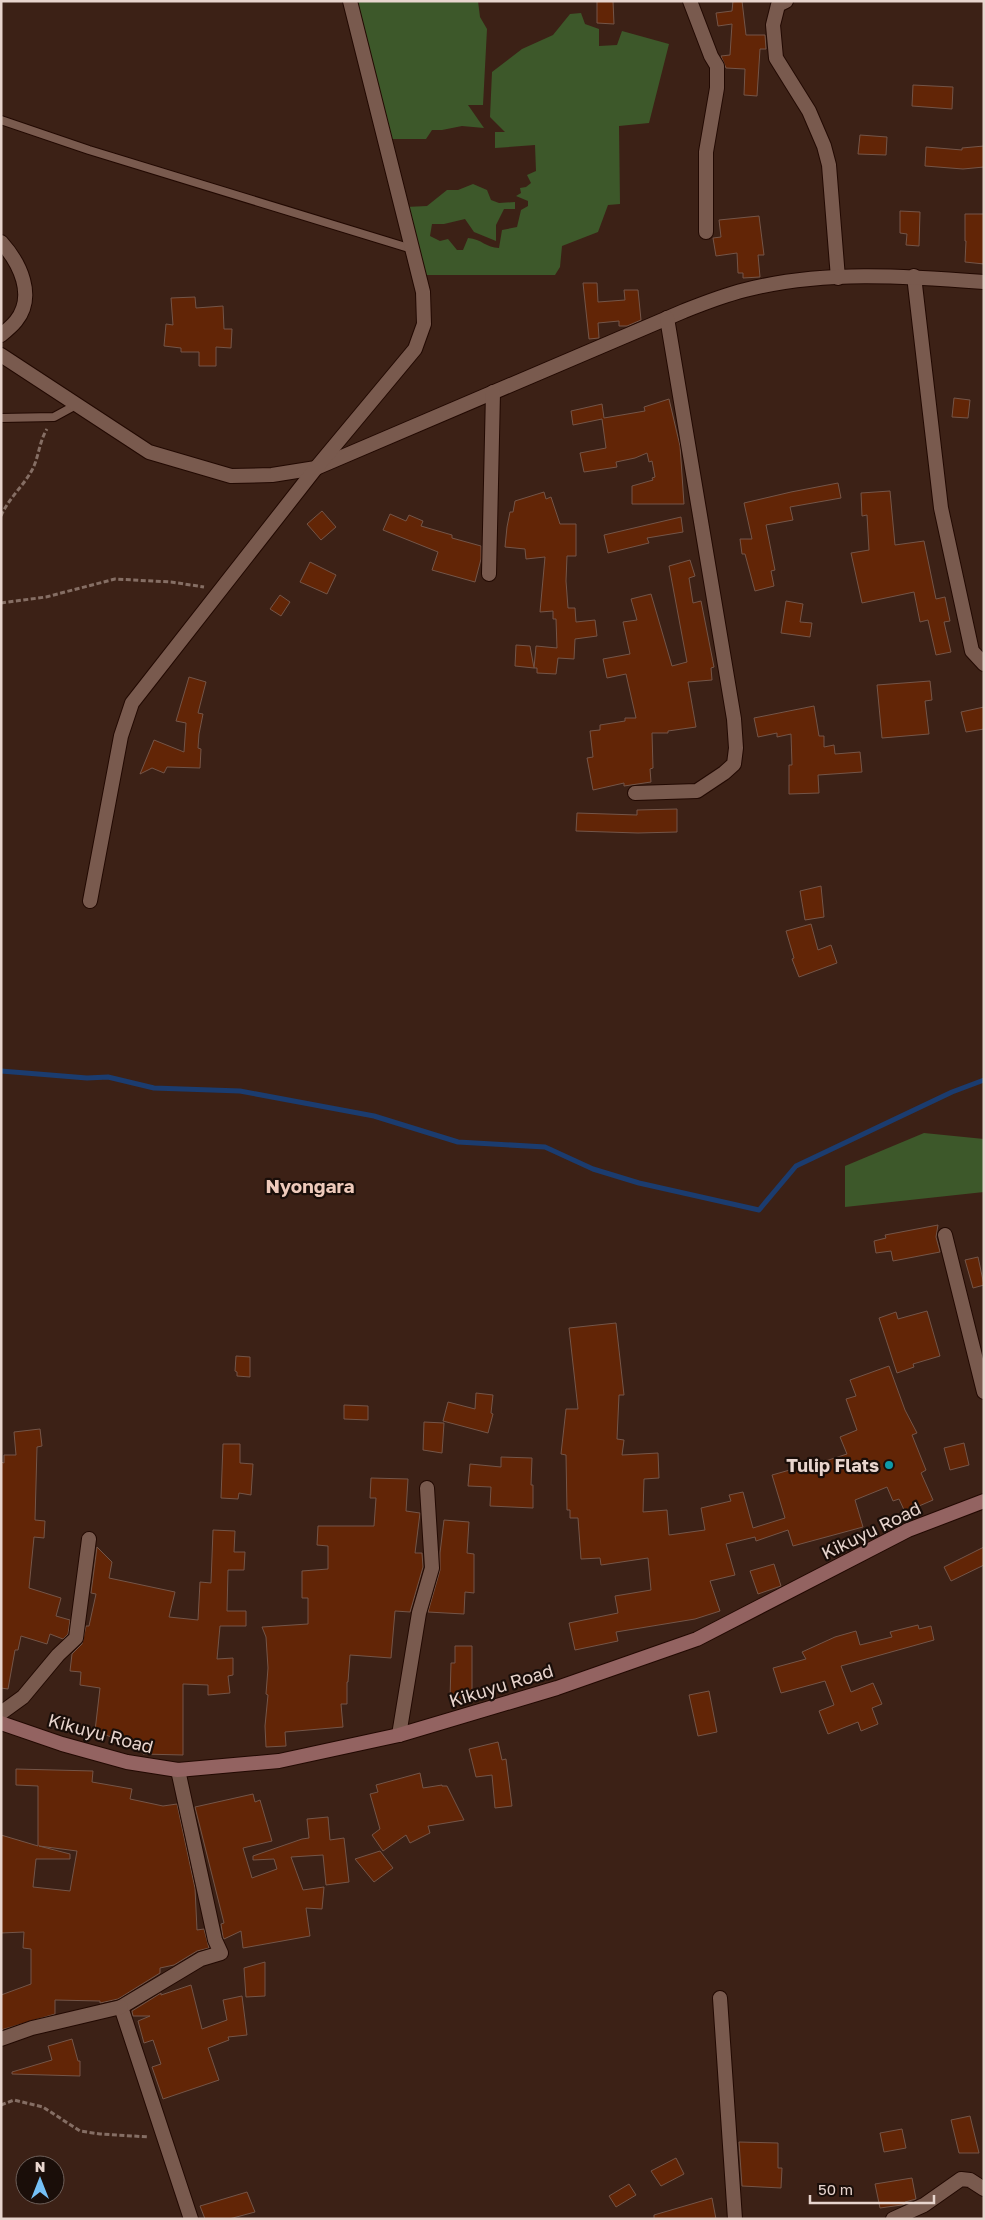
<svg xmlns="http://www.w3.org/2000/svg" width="985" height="2220" font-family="'Golos Text',sans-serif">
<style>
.green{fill:#3d582a}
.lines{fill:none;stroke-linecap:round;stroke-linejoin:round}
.stream{stroke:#1b3c6f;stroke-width:5}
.building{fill:#622506;stroke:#745548;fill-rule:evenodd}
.service-casing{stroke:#220902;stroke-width:10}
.minor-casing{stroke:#220902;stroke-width:16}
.secondary-casing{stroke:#220902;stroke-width:16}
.path{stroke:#856e64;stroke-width:3;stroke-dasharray:5 2.5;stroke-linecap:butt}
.service{stroke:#795a4e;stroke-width:8}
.minor{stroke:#795a4e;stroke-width:14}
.secondary{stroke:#936361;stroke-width:14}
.culture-dot{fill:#0f9aa8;stroke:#1a0e09;stroke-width:2}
.labels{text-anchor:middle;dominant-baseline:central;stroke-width:4.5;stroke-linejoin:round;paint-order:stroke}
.poi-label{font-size:18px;font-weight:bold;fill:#e8d5ce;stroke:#1a0e09;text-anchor:end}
.street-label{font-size:18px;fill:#e8d5ce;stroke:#1a0e09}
.neighbourhood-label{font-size:19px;font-weight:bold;fill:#eecabb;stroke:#1a0e09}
</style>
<rect width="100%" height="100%" fill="#3c2116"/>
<g class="green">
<polygon points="352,1 478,1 480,17 487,29 483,105 468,105 484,128 462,126 442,130 432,130 426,139 387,139"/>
<path d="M 581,13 L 585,24 L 599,29 L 599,46 L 617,45 L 622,31 L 669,44 L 649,123 L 619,126 L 620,204 L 608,205 L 598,232 L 562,246 L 560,267 L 555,275 L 424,275 L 406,207 L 427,206 L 447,190 L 458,190 L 473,184 L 487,190 L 491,200 L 499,203 L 515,202 L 515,209 L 504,209 L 496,225 L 496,241 L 474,232 L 465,219 L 444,224 L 432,224 L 430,236 L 440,241 L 448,239 L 457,250 L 463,250 L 468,238 C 482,239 486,248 499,248 L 502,230 L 517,227 L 521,210 L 528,206 L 528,201 L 516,196 L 521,193 L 520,188 L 526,187 L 531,183 L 527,175 L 536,171 L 535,145 L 495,148 L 495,132 L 505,132 L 490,117 L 492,72 L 522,49 L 553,35 L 570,14 Z"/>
<polygon points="924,1133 984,1139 984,1192 845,1207 845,1166"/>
</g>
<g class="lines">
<polyline class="stream" points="1,1071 87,1078 108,1077 154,1088 240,1091 374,1116 458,1142 545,1147 593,1169 639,1183 759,1210 796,1166 952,1092 984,1080"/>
</g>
<g class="building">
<polygon points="597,1 613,1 614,24 597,23"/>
<polygon points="733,1 742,1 746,35 765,35 766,49 760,49 757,96 744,95 745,69 726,68 721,56 730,55 732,24 718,26 716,13 732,11"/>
<polygon points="913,85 953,87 952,109 912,106"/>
<polygon points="860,135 887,137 886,155 858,154"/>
<polygon points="984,146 984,167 963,169 925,166 926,147 962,150 962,148"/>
<polygon points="900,211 920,212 919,246 906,245 907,234 900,233"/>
<polygon points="965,214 984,214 984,264 965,262 966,241 965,241"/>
<polygon points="759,216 764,255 758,255 760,277 743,278 743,273 738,273 737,253 716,256 713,238 721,237 719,220"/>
<polygon points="583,283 597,283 598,302 625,300 624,290 638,290 641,320 627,326 619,326 619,321 598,323 599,338 589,339"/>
<polygon points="195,297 196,308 223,306 224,329 232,329 231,348 216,347 216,366 199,366 199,352 181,352 181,348 164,346 166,324 173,325 171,298"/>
<polygon points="954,398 970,400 968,418 952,417"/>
<polygon points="669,399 680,446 684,504 632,504 632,486 653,480 652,478 655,477 652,461 649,462 647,453 635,458 616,462 617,467 584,472 580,453 606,448 602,419 573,425 571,411 602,404 604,418 645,411 644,407"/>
<polygon points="838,483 841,498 790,507 793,520 766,525 775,570 771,571 774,586 755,591 745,554 742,554 740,539 752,539 744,503 791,492"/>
<polygon points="890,491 895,545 924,541 936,599 945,597 950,621 944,622 951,652 936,655 928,620 920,622 914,592 862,603 851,553 869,550 867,515 862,516 861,493"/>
<polygon points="544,492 546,499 551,497 560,524 576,524 576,556 567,556 566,581 568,608 575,608 576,622 595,620 597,636 575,639 574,659 558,658 556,674 537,673 537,668 534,668 536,646 557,648 556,619 553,619 553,611 540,612 545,557 526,559 525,549 505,547 507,527 510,512 513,512 515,501"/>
<polygon points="322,511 336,527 321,540 307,524"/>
<polygon points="390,514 406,521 409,515 423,521 421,526 452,535 452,538 481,546 481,559 475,582 432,570 438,552 383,530"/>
<polygon points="681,517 683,532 647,538 649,543 608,553 604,535"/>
<polygon points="690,560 695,576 689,578 693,603 701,601 714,667 711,668 712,680 688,682 696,727 668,731 668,733 652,733 653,768 650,769 651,782 624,786 624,783 593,790 587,758 593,757 590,731 600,730 600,725 625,721 625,718 636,718 626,674 607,678 603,659 630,654 623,622 637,620 631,599 651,594 672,666 687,662 669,566"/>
<polygon points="310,562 336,575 327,594 300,582"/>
<polygon points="280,595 290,602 281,616 270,609"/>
<polygon points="786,601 803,604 800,622 812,623 810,637 781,633"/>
<polygon points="516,645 530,646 534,668 515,666"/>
<polygon points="189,677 206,682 198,713 203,714 199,734 198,748 201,749 200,768 167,767 164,773 152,768 140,774 154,740 184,752 186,723 176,721"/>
<polygon points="930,681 932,700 925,701 929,734 882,738 877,685"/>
<polygon points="814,706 819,736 824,736 824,747 834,745 835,754 860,752 862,772 818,775 819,793 789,794 789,765 792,765 791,734 777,737 777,733 758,737 754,718"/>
<polygon points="984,707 984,729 966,732 961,712"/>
<polygon points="677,809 677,832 638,833 576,831 577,813 637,815 637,810"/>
<polygon points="821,886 824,917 805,920 800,891"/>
<polygon points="811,924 818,950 831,945 837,963 799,977 792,959 794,958 786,931"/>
<polygon points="938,1225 936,1237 940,1252 893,1261 891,1251 876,1253 874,1241 886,1238 885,1235"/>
<polygon points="978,1257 984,1285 973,1288 965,1260"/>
<polygon points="927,1311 940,1356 913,1364 914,1367 897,1373 879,1318 896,1312 898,1319"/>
<polygon points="616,1323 624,1395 619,1395 617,1439 624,1440 622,1455 658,1453 659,1478 644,1479 643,1512 667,1510 669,1535 705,1530 701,1508 731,1501 729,1495 743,1492 753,1528 785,1518 772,1475 797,1468 798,1470 847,1454 840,1437 857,1430 846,1399 856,1396 850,1380 889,1366 905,1410 917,1433 912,1435 926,1470 921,1473 933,1500 905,1512 899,1499 893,1501 887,1487 855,1500 863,1527 793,1546 788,1530 756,1541 755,1537 726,1544 735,1575 710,1581 720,1611 695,1619 616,1632 618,1641 575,1650 569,1623 618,1613 615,1596 651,1590 648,1558 601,1565 600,1558 581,1559 578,1518 570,1518 570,1510 567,1510 566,1455 561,1454 566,1409 578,1409 569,1328"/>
<polygon points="236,1356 250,1357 250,1377 237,1376 237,1372 235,1371"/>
<polygon points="476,1393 493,1395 491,1413 493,1414 488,1433 443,1421 448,1402 475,1409"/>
<polygon points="344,1405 368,1406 368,1420 344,1419"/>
<polygon points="424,1422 444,1423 442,1453 423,1450"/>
<polygon points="40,1429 42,1446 37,1447 35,1520 45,1521 44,1538 34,1537 29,1588 61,1598 56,1616 70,1620 68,1634 63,1639 50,1634 47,1644 21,1636 18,1650 15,1650 8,1689 1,1688 1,1462 4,1463 4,1455 16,1455 14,1432"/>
<polygon points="964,1443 969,1465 950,1470 944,1448"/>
<polygon points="223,1444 240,1444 240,1463 253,1464 251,1495 239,1493 238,1499 221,1498"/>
<polygon points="501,1457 532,1458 531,1485 533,1485 533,1508 490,1506 491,1487 468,1486 470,1464 501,1467"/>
<polygon points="371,1478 408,1479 406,1511 420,1513 415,1553 422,1553 423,1567 410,1612 395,1611 391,1658 350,1655 348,1682 347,1682 347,1704 341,1704 343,1727 285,1732 286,1746 266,1747 265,1726 268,1695 266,1694 268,1668 266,1637 262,1627 308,1624 308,1598 302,1598 302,1571 328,1569 328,1546 317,1545 318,1526 374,1526 376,1498 370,1498"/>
<polygon points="444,1520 469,1522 467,1553 474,1554 474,1593 465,1592 464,1614 428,1612 440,1570 440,1553"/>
<polygon points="213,1530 235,1531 234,1552 245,1552 244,1570 228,1570 227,1611 246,1611 246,1626 220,1626 217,1659 233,1658 233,1675 228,1676 230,1693 208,1695 208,1685 183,1684 183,1755 143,1754 143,1752 132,1750 134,1745 132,1744 133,1740 122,1741 95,1731 100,1688 80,1685 81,1672 70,1671 72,1654 82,1644 86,1626 89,1626 96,1594 91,1593 97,1547 112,1562 109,1578 175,1592 169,1617 198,1620 200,1582 211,1583"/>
<polygon points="984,1547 984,1565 951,1581 944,1567"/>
<polygon points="774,1564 781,1586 758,1594 750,1571"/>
<polygon points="918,1625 919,1629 931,1626 934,1640 841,1666 851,1692 873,1683 882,1704 872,1708 878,1724 861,1731 858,1722 828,1734 819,1711 834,1705 825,1681 781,1693 773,1668 806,1659 802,1652 835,1637 856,1631 860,1645 892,1637 890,1632"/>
<polygon points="455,1646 472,1646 472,1699 450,1699 451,1663 455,1663"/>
<polygon points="709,1691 717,1732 698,1736 689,1695"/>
<polygon points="498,1742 502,1760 506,1759 512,1806 495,1808 492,1775 476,1777 469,1749"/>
<path d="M 16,1769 L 93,1771 L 92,1782 L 132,1789 L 130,1799 L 163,1806 L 177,1804 L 195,1888 L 197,1930 L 204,1929 L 209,1948 L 197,1951 L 174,1965 L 160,1968 L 160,1973 L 118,1999 L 100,2003 L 100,2001 L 55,2000 L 55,2014 L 1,2030 L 1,1995 L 31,1984 L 31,1949 L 23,1948 L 24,1932 L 1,1933 L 1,1835 L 38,1846 L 38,1786 L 16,1785 ZM 39,1846 L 77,1851 L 70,1891 L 33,1887 L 36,1859 L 70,1859 L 70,1854 Z"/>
<polygon points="420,1773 423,1788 442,1785 442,1786 447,1786 464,1820 428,1826 430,1833 410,1843 406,1835 383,1851 372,1835 380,1829 370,1794 378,1792 376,1785"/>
<polygon points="253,1794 255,1802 260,1800 272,1841 243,1848 252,1878 277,1869 274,1859 253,1860 253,1856 302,1839 309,1838 307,1819 328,1817 330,1840 344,1838 349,1882 326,1885 323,1855 291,1857 303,1890 324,1887 322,1909 306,1908 310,1936 243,1948 241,1931 224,1939 223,1937 221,1924 224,1923 195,1807"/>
<polygon points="380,1851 393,1868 374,1882 355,1859"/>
<polygon points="265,1962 265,1996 246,1997 244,1968"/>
<polygon points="191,1985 202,2029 227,2020 223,2000 242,1996 247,2035 228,2037 229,2040 208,2048 219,2080 163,2099 152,2067 161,2064 153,2040 144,2043 138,2021 150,2016 133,2016 132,2011 161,1993 161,1995"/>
<polygon points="72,2039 78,2061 80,2061 80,2076 12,2074 12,2072 52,2060 48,2046"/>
<polygon points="970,2116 979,2153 959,2153 951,2120"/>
<polygon points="902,2129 906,2148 884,2152 880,2133"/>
<polygon points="739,2142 778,2143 778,2168 782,2168 781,2188 742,2186"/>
<polygon points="676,2158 684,2174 661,2186 651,2171"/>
<polygon points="912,2178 916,2199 905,2202 905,2204 902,2205 880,2208 875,2184"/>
<polygon points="629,2184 636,2195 616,2207 609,2196"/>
<polygon points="247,2192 255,2212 229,2219 205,2219 200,2206"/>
<polygon points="712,2198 716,2219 654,2219 654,2215"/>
</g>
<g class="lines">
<defs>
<g id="service">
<polyline points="1,120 89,150 412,249"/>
<polyline points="1,418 54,417 76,405"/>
</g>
<g id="minor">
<polyline points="690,1 711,56 717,66 717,88 706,152 706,232"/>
<polyline points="786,1 778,5 773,25 776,58 809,111 824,146 829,165 838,278"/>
<path d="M 1,242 C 20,263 36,296 16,321 C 12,326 6,331 1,335"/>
<polyline points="914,276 941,508 972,651 984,664"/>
<path d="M 1,355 L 149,452 L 231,476 L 272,475 L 316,468 L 684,311 C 704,303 725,295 745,290 C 822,270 906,276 984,282"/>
<polyline points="489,574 493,392"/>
<polyline points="635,793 697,791 724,773 734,764 736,748 734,719 667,318"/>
<polyline points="90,901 121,736 132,703 316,468 415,349 424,324 423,292 350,1"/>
<polyline points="945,1235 984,1392"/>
<polyline points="1,1713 23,1697 58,1655 76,1638 89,1539"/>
<polyline points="399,1735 419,1613 432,1568 427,1488"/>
<polyline points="178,1770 215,1940 221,1953 201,1959 121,2007 191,2219"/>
<polyline points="720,1998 735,2219"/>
<polyline points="1,2039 32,2028 121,2007"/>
<polyline points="893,2219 924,2205 961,2179 970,2180 984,2189"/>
</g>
<polyline id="secondary" points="1,1723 62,1744 127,1762 178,1770 279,1761 399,1735 557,1688 697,1639 908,1530 984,1501"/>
</defs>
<use href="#service" class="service-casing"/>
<use href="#minor" class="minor-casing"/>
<use href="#secondary" class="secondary-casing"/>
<g class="path">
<path d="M 1,516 C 9,497 26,484 34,466 C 39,454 40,440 47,429"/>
<polyline points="1,603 46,597 115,579 171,582 204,587"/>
<polyline points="1,2105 14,2100 43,2107 80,2131 100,2134 149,2137"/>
</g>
<use href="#service" class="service"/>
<use href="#minor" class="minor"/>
<use href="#secondary" class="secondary"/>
</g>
<circle class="culture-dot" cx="889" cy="1465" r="5"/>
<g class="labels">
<g class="poi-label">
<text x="879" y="1465">Tulip Flats</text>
</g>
<g class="street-label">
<text transform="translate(871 1530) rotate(-26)">Kikuyu Road</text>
<text transform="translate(501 1685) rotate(-17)">Kikuyu Road</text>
<text transform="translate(101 1733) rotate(15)">Kikuyu Road</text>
</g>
<g class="neighbourhood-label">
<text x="310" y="1185">Nyongara</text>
</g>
</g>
<rect width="985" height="2220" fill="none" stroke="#e8d5ce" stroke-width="5"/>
<g transform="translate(40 2180)"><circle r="24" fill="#1a0e09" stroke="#6c5e58"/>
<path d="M0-4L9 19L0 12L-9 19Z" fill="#75c0f6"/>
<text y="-8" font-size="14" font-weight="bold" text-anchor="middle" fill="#e8d5ce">N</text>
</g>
<path d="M810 2195v8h124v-8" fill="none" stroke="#e8d5ce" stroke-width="2.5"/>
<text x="818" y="2195" font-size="15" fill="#e8d5ce" stroke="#1a0e09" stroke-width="4" paint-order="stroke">50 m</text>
</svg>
